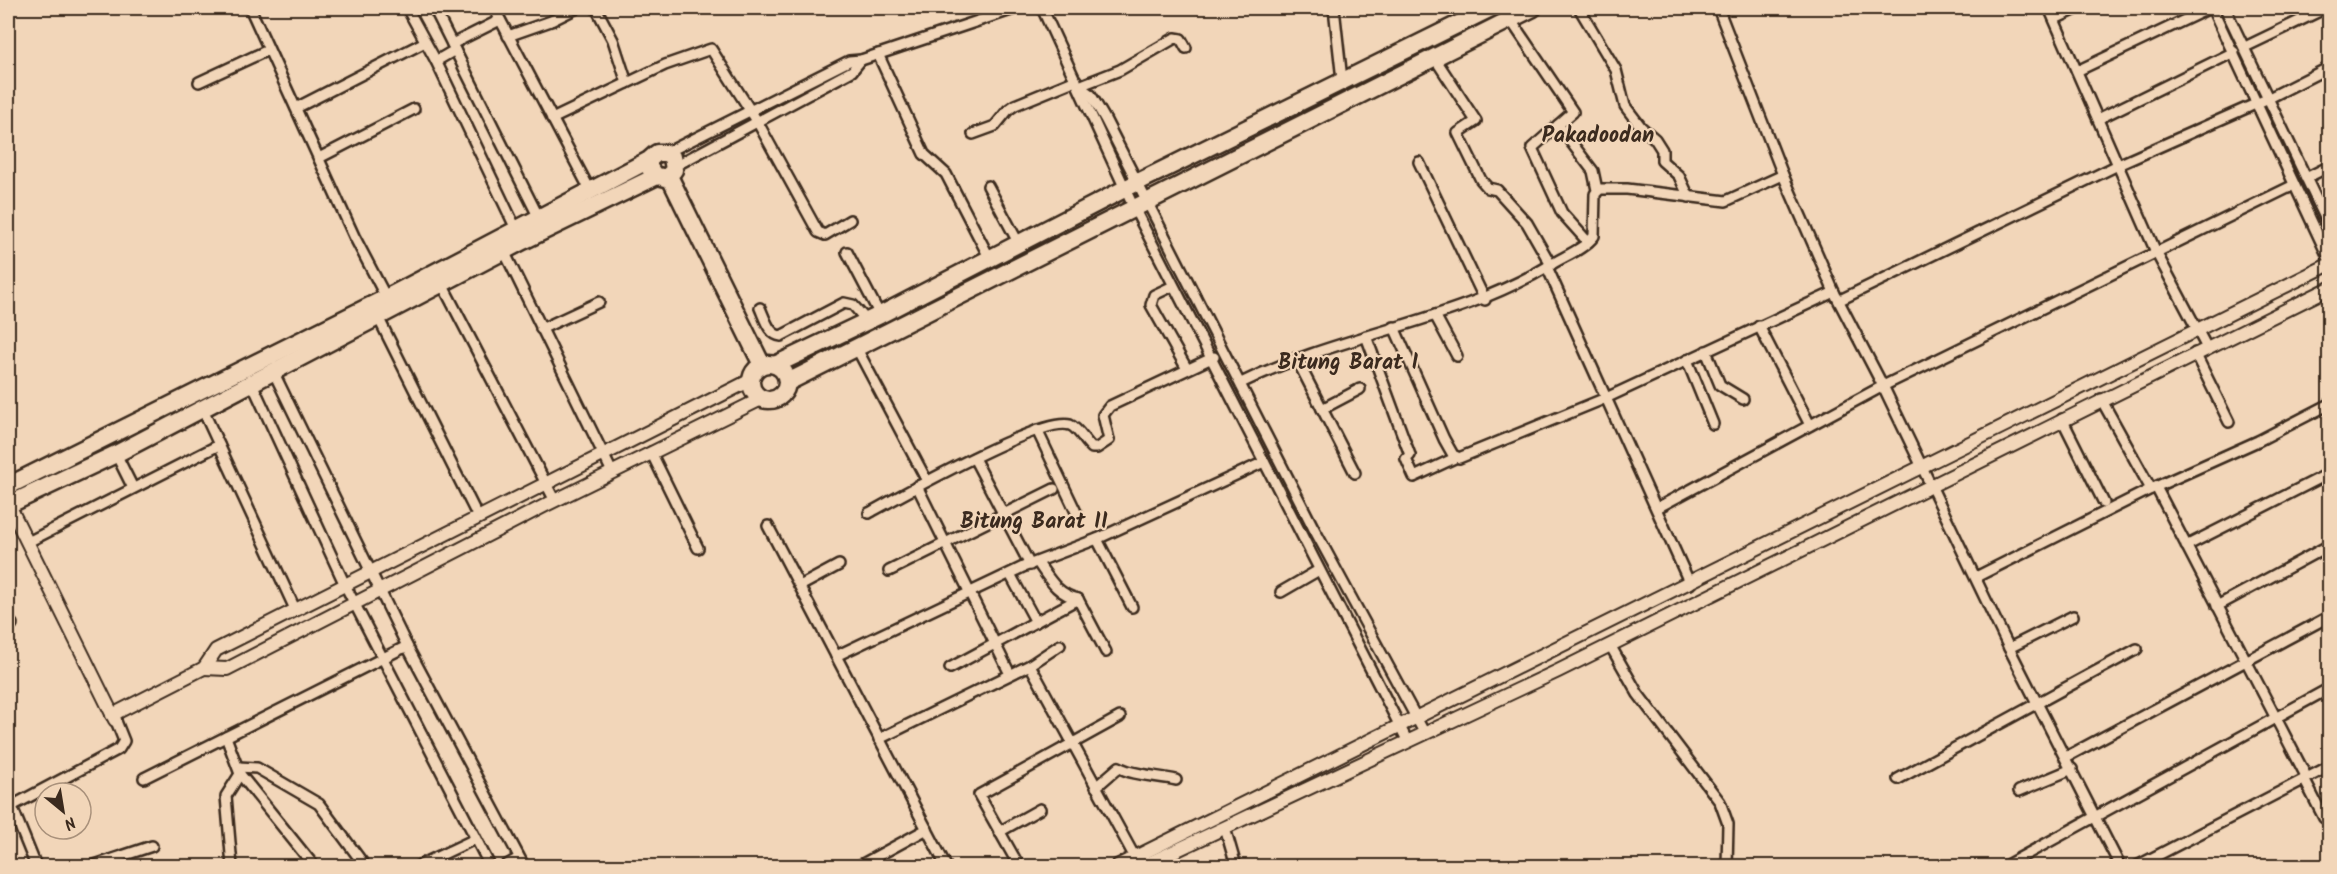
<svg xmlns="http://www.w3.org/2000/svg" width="2337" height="874" font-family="Kalam,sans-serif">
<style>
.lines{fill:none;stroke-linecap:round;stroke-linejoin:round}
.street-casing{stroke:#3b2a1e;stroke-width:14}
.secondary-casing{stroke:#3b2a1e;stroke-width:16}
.highway-casing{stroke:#3b2a1e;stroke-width:21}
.street{stroke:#f2d6b9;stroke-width:9}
.secondary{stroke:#f2d6b9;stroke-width:12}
.highway{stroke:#f2d6b9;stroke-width:16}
.labels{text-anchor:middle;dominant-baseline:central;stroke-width:4.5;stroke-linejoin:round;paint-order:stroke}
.district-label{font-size:22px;font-weight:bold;fill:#3b2a1e;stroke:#f2d6b9}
</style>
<rect width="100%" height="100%" fill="#f2d6b9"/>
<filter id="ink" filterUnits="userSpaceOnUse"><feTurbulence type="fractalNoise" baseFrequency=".0167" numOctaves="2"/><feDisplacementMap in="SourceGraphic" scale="12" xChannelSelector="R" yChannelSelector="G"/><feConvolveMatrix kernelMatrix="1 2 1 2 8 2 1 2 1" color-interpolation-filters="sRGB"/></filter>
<g filter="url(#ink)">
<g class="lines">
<defs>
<g id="street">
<polyline points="250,8 354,236 388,301"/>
<polyline points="407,8 436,61 517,231"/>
<polyline points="434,8 540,220"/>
<polyline points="494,8 590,190"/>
<polyline points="596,8 613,40 627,83"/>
<polyline points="1042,8 1133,206 1408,742"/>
<polyline points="1334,8 1342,80"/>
<polyline points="1579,8 1616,70 1625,106 1641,127 1655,139 1662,150 1662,161 1679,176 1689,197"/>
<polyline points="1718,8 1783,175 1834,292 1885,390 2009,648 2120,866"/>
<polyline points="2049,8 2156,252 2207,348"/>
<polyline points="2212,8 2330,261"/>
<polyline points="2225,8 2330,228"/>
<polyline points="1510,19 1573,112 1532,148 1562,213 1588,242"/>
<polyline points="2055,19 2079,8"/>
<polyline points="508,36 551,21 577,8"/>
<polyline points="452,44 500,20"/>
<polyline points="2245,47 2326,8"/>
<polyline points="878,54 924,154 946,174 990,259"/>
<polyline points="1434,57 1476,121 1458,133 1481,180 1488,188 1497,190 1527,223 1551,265"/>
<polyline points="436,61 455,50"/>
<polyline points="2077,71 2210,8"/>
<polyline points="199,82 268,50"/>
<polyline points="1079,86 1120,70 1175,38 1181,39 1186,48"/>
<polyline points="1080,87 1091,95 1105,119 1313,527 1425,734"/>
<polyline points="296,108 425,42"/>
<polyline points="552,119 665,65 711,49 757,121 818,232 825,235 850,220"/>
<polyline points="2098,119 2234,52"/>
<polyline points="1558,125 1593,171 1597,190"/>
<polyline points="973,134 995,126 1008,110 1015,105 1076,80"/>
<polyline points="666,153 849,61 861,60 1017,8"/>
<polyline points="319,158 414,109"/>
<polyline points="1419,162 1485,300"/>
<polyline points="675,166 852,71 861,60"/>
<polyline points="2306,178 2330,166"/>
<polyline points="988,186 1019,244"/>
<polyline points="504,251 612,472"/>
<polyline points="847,252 880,315"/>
<polyline points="1547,267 1690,584"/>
<polyline points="442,284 555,501"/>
<polyline points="1173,286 1154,295 1151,305 1187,369"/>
<polyline points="1840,300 2118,165 2269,98 2330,67"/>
<path d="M 760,308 C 765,319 769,335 781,336 L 844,303 L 853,305 L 867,321"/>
<polyline points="377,315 478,517"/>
<polyline points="1435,315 1457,356"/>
<polyline points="1759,326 1810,425"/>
<polyline points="1394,327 1444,439 1453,455 1459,458 1606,398 1834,292"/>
<polyline points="541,329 599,302"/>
<polyline points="1366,336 1410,455 1406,459 1414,477 1457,457"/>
<polyline points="856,347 927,481"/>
<polyline points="1706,351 1720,385 1743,399"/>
<polyline points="2195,353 2229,422"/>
<polyline points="1296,358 1355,473"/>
<polyline points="1687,360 1713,424"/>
<polyline points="272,369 407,646 524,866"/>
<polyline points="250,379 345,585 490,866"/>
<path d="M 1241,383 C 1342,333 1455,323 1552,264 C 1565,256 1584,249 1594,236 L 1595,194 L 1600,189 L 1627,189 L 1726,201 L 1783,175"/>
<polyline points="2101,399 2151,489"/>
<polyline points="202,408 295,609"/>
<polyline points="1322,409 1360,389"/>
<polyline points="2062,419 2104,503"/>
<polyline points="1037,430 1077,514"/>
<polyline points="651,452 698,548"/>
<polyline points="116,454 133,488"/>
<polyline points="974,458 1030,565"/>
<polyline points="917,486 1008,670"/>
<polyline points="2156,487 2307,778"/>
<polyline points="1657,508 1883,386 2294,185"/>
<path d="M 869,513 C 900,496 1042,416 1070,425 C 1078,428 1085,442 1092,448 L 1097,448 L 1109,440 L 1103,415 L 1110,406 L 1214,357"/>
<polyline points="768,526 946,866"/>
<polyline points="1097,539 1132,607"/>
<polyline points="28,542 219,445"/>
<polyline points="2186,546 2330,473"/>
<path d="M 1038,563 C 1050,580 1057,594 1078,599 L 1106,652"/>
<polyline points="889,571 1054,489"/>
<polyline points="1010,574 1036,622"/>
<polyline points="1976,577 2151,489 2258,441 2330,404"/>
<polyline points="800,586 839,565"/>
<polyline points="1281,592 1319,570"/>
<polyline points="2217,606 2330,545"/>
<polyline points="8,626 12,624"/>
<polyline points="1610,645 1638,694 1720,802 1728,824 1727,866"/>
<polyline points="2009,648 2073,616"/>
<polyline points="836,656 1023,567 1097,539 1264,462"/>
<polyline points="1030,665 1060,645"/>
<polyline points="950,668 1078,599"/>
<polyline points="226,737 240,774 314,866"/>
<polyline points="879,739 1030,665 1138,863"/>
<polyline points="2066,757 2330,616"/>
<polyline points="238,767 257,768 319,804 365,866"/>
<polyline points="144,778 407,646"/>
<polyline points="1898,779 2137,649"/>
<polyline points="2304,779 2324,818"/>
<path d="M 1096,787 L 1119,767 C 1130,775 1160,776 1176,780"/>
<polyline points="2019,791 2072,769"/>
<polyline points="8,797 36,866"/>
<polyline points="8,808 119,749 124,741 116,721"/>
<polyline points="1225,828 1236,866"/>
<polyline points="999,832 1040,809"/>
<polyline points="92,866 152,846"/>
<polyline points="232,866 226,796 240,774"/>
<polyline points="418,866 475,839"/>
<polyline points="505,866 519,858"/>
<polyline points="859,866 927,829"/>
<polyline points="1019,866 979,795 1120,717"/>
<polyline points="2005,866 2330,688"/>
<polyline points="2137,866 2330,766"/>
</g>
<g id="secondary">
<polyline points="8,503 115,720"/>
<polyline points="204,668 227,669 546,505 761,399"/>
<polyline points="112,715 204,668 216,650 751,380"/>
<polyline points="1117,866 2330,264"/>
<polyline points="1143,866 1558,671 2330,288"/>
</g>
<g id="highway">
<polyline points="669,176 762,365"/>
<circle cx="769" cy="382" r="18"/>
<polyline points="775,365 880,315 1138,182 1491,8"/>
<polyline points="788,382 1533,8"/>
<polyline points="8,486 386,298 649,160 657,153 666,153 672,157 674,170 666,178 654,175 649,167 649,160"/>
<polyline points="8,505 116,454 523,241 657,176"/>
</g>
</defs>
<use href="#street" class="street-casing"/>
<use href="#secondary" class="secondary-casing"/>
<use href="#highway" class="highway-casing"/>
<use href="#street" class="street"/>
<use href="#secondary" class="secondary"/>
<use href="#highway" class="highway"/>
</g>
</g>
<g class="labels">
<g class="district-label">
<text x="1598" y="136">Pakadoodan</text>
<text x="1348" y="363">Bitung Barat I</text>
<text x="1034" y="522">Bitung Barat II</text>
</g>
</g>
<rect width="2337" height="874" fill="none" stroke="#f2d6b9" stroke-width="30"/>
<rect x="15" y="15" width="2307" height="844" fill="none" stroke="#3b2a1e" stroke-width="2" filter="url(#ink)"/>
<g transform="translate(63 811) rotate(150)"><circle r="28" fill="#f2d6b9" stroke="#a9917b" stroke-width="1.5"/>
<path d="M0-4.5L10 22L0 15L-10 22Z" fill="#3b2a1e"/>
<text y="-9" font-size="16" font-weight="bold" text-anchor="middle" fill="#3b2a1e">N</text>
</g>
</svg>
